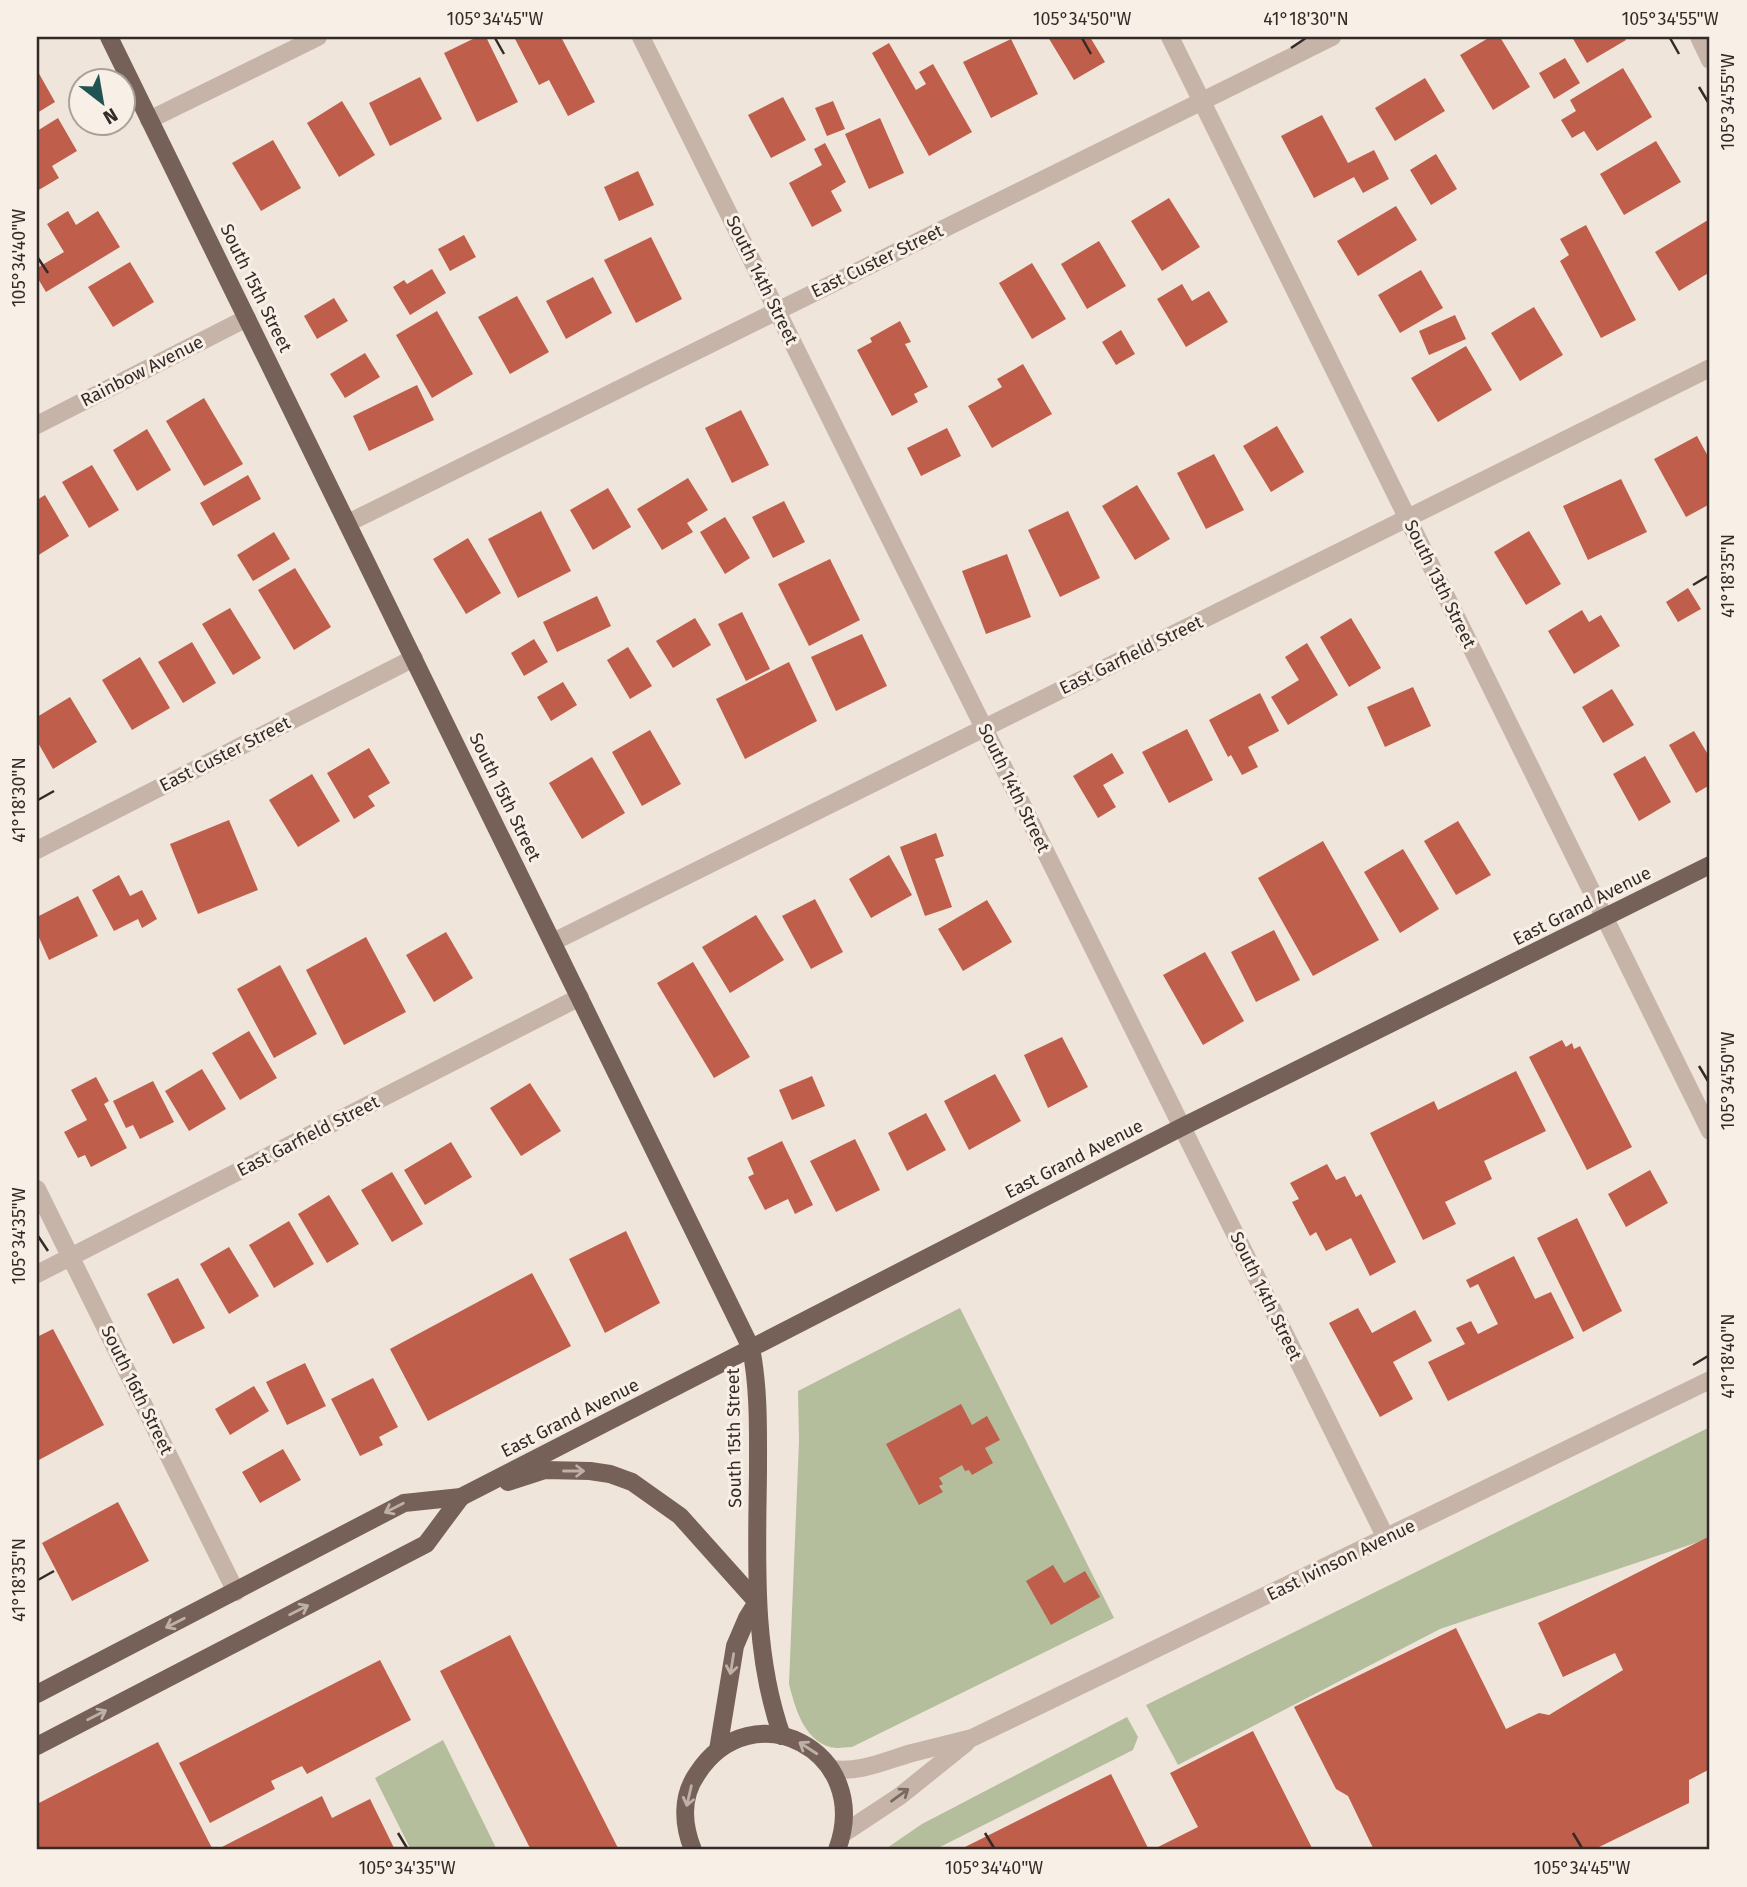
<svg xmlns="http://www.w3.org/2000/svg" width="1747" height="1887" font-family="'Fira Sans',sans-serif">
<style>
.green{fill:#b5be9c}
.building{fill:#bf5e4a}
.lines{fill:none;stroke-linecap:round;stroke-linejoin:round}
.minor{stroke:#c7b4a8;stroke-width:18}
.major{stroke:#766159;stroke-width:18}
.oneway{stroke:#beafa7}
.oneway2{stroke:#766962}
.ticks{fill:none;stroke:#342b28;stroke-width:2.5}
.labels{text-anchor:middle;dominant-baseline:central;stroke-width:6;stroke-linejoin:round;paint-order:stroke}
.street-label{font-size:18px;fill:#342b28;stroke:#f8efe7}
.neatline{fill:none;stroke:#342b28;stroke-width:2.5}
.ticks-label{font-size:18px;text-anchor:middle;fill:#342b28}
</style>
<rect width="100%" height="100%" fill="#f0e5db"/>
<g class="green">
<path d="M 960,1308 L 1114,1618 L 852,1747 C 846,1747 836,1749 830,1747 C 803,1739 795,1707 789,1684 L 799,1441 L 798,1391 Z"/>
<polygon points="1710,1427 1710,1538 1440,1629 1178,1765 1146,1705"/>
<polygon points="1127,1717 1138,1737 1133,1750 934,1850 884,1850 922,1824"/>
<polygon points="443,1740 497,1850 411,1850 375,1778"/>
</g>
<g class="building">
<polygon points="477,37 486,37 518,102 477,122 444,53"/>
<polygon points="514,37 561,37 595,102 568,116 549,80 539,85"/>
<polygon points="1048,37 1090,37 1105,62 1074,80"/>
<polygon points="1490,37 1500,37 1530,87 1493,110 1460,55"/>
<polygon points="1572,37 1624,37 1626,40 1587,63"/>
<polygon points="1011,39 1038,94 991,118 963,62"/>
<polygon points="889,43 916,90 926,84 919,72 933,64 972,132 929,156 872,53"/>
<polygon points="1565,58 1580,83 1554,99 1539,73"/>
<polygon points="1623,68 1652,117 1597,151 1584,131 1572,138 1561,120 1576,111 1570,100"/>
<polygon points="37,70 55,102 37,113"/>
<polygon points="420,77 442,119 390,146 369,103"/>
<polygon points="1425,78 1445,111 1395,141 1375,108"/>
<polygon points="783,97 806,140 771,158 748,115"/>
<polygon points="342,101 375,155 339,177 307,123"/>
<polygon points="833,101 845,129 827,136 815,108"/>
<polygon points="1322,115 1348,163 1374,150 1389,179 1363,193 1354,177 1314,198 1281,136"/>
<polygon points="58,118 77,151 52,166 59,178 37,191 37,131"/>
<polygon points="880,118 904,173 869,189 845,134"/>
<polygon points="273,140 301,188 261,211 232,163"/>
<polygon points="1656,141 1681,182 1624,215 1600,174"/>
<polygon points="825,143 846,182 831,191 842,211 812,227 789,183 822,165 814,149"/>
<polygon points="1436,154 1457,189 1431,205 1410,170"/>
<polygon points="638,171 654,205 619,221 604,187"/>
<polygon points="1169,198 1200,247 1162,271 1131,221"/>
<polygon points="1396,206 1417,240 1358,276 1337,241"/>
<polygon points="68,211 76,225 98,211 120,247 46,292 37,277 37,268 64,252 47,224"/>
<polygon points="1708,220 1710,224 1710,272 1679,291 1655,252"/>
<polygon points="1586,225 1636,320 1601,338 1560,261 1569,255 1560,239"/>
<polygon points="464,235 476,257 450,271 438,249"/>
<polygon points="651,237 682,299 636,323 604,260"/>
<polygon points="1099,241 1126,286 1087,309 1061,264"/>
<polygon points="130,262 154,302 113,327 88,287"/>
<polygon points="1032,263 1066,319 1032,339 999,283"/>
<polygon points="432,269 446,293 410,315 393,287 404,280 407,284"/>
<polygon points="1421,270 1443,308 1400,333 1378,295"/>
<polygon points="593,277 612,313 566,339 546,301"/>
<polygon points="1182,284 1192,301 1209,291 1228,322 1186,347 1157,299"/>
<polygon points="517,296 549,352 510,374 478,317"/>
<polygon points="334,298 348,321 317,339 304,316"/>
<polygon points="1534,307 1563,355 1520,381 1491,333"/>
<polygon points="437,311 473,374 432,398 396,335"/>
<polygon points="1455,315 1466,339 1429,355 1419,331"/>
<polygon points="900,321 911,342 905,344 928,387 914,394 918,402 892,416 857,350 872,342 870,338"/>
<polygon points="1121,330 1135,354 1116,365 1102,342"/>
<polygon points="1466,346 1492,390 1438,422 1411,378"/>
<polygon points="365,353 380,377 345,398 330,374"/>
<polygon points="1023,364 1052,414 992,448 968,406 1002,387 997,379"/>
<polygon points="417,385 434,420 369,451 353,416"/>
<polygon points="204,398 243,464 204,486 166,421"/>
<polygon points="741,410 769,465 732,483 705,428"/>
<polygon points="1277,426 1304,472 1271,492 1243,446"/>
<polygon points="947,428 961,456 921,476 907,448"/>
<polygon points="147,429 171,470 137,491 113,450"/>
<polygon points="1697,436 1710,460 1710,504 1686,517 1654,459"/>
<polygon points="1214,454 1244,510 1206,529 1177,473"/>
<polygon points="92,465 119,510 89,528 62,482"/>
<polygon points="248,475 261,499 213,526 200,503"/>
<polygon points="688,478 708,510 687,523 693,532 662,550 637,509"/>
<polygon points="1621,479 1647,532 1588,560 1563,506"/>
<polygon points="1137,485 1170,539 1135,560 1102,506"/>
<polygon points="608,488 631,527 593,550 570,510"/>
<polygon points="45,495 69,536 37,556 37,500"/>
<polygon points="784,501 805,542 773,558 752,517"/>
<polygon points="541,511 571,571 518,598 488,539"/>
<polygon points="1068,511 1100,578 1060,597 1028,530"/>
<polygon points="725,517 750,558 725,574 700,532"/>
<polygon points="1529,531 1561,584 1526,605 1494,552"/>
<polygon points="274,532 290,559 253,581 237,555"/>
<polygon points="468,538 501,593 466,614 433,559"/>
<polygon points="1007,554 1031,617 986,634 962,571"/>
<polygon points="830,559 860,620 809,646 778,584"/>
<polygon points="295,568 331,627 294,650 258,590"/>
<polygon points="1688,588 1701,609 1678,622 1666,602"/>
<polygon points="597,596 611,626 557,652 543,622"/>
<polygon points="230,608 261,658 233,675 202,624"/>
<polygon points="1582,610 1589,622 1601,615 1620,646 1574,674 1548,631"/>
<polygon points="742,612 770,669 746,681 718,624"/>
<polygon points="695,618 711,645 673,668 656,641"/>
<polygon points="1351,618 1381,668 1349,687 1320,637"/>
<polygon points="862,634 887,686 836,711 811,657"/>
<polygon points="534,639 548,662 524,676 511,653"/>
<polygon points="192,642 216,683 183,703 158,662"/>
<polygon points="1307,643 1338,695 1288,725 1271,697 1299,680 1285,657"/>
<polygon points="628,647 652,686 630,699 607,660"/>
<polygon points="140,657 170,708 132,730 102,680"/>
<polygon points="789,662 817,721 745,759 716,699"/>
<polygon points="563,682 577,705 551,721 537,697"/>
<polygon points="1413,687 1431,726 1385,747 1367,707"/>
<polygon points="1612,689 1634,725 1603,743 1582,707"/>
<polygon points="1260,693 1279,731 1248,747 1258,767 1242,775 1231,755 1228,757 1209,720"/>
<polygon points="70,697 97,742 53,769 37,741 37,717"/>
<polygon points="1187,729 1213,780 1169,803 1142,752"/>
<polygon points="650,730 681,784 642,806 612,752"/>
<polygon points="1694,731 1710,758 1710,785 1696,793 1669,745"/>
<polygon points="369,748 390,783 368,796 375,806 354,819 327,773"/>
<polygon points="1112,753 1124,773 1103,785 1116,807 1098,818 1073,776"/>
<polygon points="1645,756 1671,802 1639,821 1613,774"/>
<polygon points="592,757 625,813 582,839 549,783"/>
<polygon points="312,774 340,821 298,847 269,800"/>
<polygon points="229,820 258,890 198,914 170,844"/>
<polygon points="1458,821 1491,875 1456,895 1424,841"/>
<polygon points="936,833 944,856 935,859 952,907 925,916 900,847"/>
<polygon points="1323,841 1379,940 1313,976 1258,878"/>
<polygon points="1403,849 1439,909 1400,933 1364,872"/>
<polygon points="889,855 912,895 871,918 849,879"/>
<polygon points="119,875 130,896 142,890 157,919 142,928 138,919 114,931 92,890"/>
<polygon points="78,896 98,936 49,960 37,933 37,917"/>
<polygon points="815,899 843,952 811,969 782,916"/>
<polygon points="987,900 1012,942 963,971 938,929"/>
<polygon points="756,915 784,960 730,993 702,947"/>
<polygon points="1274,930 1300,980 1256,1002 1231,952"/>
<polygon points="446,932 473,978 434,1002 406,955"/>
<polygon points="366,937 406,1012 344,1045 306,970"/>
<polygon points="1205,952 1244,1021 1203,1045 1163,975"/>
<polygon points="693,962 750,1057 714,1078 657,983"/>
<polygon points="280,965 317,1034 274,1058 237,989"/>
<polygon points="249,1031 277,1078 240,1100 212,1053"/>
<polygon points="1062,1037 1088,1087 1048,1108 1024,1055"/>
<polygon points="1562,1040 1566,1047 1572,1043 1574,1049 1580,1046 1632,1147 1587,1170 1529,1057"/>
<polygon points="202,1069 226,1109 189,1131 165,1091"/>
<polygon points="1516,1071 1546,1131 1484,1161 1492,1179 1445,1202 1456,1224 1423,1240 1370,1133 1434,1101 1438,1110"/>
<polygon points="995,1074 1021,1121 969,1150 944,1101"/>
<polygon points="812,1076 825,1106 792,1120 779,1090"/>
<polygon points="96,1077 109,1101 104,1104 127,1148 91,1167 85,1155 78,1158 64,1132 87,1120 71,1090"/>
<polygon points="153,1081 174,1122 140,1139 133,1125 126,1128 113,1101"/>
<polygon points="530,1083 561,1131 521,1156 490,1108"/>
<polygon points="926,1113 946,1150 907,1171 888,1133"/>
<polygon points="855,1139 880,1190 836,1212 810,1161"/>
<polygon points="782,1141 813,1205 795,1214 788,1199 765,1210 748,1177 754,1174 747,1158"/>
<polygon points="451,1142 472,1177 425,1205 404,1170"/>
<polygon points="1327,1164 1336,1180 1345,1176 1356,1197 1361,1194 1396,1262 1370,1276 1351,1238 1326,1251 1316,1232 1310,1236 1292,1202 1299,1199 1290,1183"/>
<polygon points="1650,1170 1668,1203 1626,1227 1608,1194"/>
<polygon points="392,1172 423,1224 392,1242 361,1190"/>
<polygon points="329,1195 359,1244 327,1263 298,1214"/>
<polygon points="1577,1218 1622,1311 1583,1332 1537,1238"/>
<polygon points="289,1221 314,1264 274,1288 249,1245"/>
<polygon points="626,1231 660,1303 605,1333 569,1259"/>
<polygon points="229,1247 259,1296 229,1314 200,1264"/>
<polygon points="1514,1256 1535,1299 1551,1292 1574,1338 1448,1401 1428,1362 1465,1344 1456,1328 1471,1321 1478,1334 1498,1324 1478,1284 1470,1288 1466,1280"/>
<polygon points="532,1273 571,1346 428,1421 390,1349"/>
<polygon points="178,1278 205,1328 173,1344 147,1294"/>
<polygon points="1358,1308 1372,1333 1415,1310 1432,1341 1393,1362 1413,1399 1380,1417 1329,1323"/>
<polygon points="53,1329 104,1425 37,1461 37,1337"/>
<polygon points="305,1363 326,1406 287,1425 266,1382"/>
<polygon points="373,1378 398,1427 379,1437 383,1445 360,1456 331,1399"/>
<polygon points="254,1386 269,1411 230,1435 215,1409"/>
<polygon points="961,1404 972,1425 987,1416 1000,1440 985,1448 993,1463 972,1475 969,1470 965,1471 962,1465 939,1478 943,1484 939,1486 943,1492 919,1505 886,1444"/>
<polygon points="283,1449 301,1480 260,1503 242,1472"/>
<polygon points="118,1502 149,1561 72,1601 42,1543"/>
<polygon points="1710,1536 1710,1769 1689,1780 1689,1803 1593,1850 1374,1850 1348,1796 1336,1789 1294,1707 1456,1628 1506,1729 1539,1713 1549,1715 1623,1670 1615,1653 1563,1677 1538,1623"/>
<polygon points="1053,1565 1064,1583 1085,1571 1100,1597 1051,1625 1026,1581"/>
<polygon points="510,1635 618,1848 613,1850 531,1850 440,1671"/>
<polygon points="380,1660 411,1720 307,1774 302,1766 271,1781 275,1789 210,1823 179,1763"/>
<polygon points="1253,1731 1313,1850 1152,1850 1198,1827 1170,1773"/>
<polygon points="158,1742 213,1850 37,1850 37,1804"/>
<polygon points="1111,1774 1149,1850 959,1850"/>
<polygon points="322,1796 332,1818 370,1799 395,1850 216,1850"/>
</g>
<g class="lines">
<g class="minor">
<polyline points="641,37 1386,1538"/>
<polyline points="1170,37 1710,1131"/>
<polyline points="1699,37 1710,60"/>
<polyline points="149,120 318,37"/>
<polyline points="37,425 247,318"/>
<polyline points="348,523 1332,37"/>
<polyline points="37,850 414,658"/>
<polyline points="553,942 1710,368"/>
<polyline points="37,1189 236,1592"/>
<polyline points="37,1274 580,997"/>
<path d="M 831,1769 C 861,1773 884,1761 912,1753 C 932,1748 952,1743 972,1738 L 1710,1380"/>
<polyline points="844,1833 900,1796 966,1743"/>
</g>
<g class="major">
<path d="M 109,37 L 751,1348 C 759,1389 758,1429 758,1471 C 757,1559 752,1652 782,1736"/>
<polyline points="508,1482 545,1470 590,1471 610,1474 632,1482 680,1516 757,1602"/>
<polyline points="37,1694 404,1503 461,1497 1182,1127 1710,865"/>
<polyline points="37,1746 426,1544 461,1497"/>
<polyline points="718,1750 735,1646 747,1618 757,1602"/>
<path d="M 693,1850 C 683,1825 681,1797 697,1774 C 752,1689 874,1751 837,1850"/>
</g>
</g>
<defs><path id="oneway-shaft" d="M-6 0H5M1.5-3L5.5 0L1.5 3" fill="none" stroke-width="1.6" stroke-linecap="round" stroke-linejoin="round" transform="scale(1.75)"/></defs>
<g class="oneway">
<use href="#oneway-shaft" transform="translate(574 1471)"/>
<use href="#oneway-shaft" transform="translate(394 1508) rotate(153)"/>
<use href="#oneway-shaft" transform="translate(299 1610) rotate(-27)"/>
<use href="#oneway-shaft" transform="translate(175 1623) rotate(153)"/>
<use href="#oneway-shaft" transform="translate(732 1664) rotate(99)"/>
<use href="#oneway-shaft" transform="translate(97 1715) rotate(-27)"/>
<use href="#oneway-shaft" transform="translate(808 1748) rotate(-147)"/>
<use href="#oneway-shaft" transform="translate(689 1796) rotate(103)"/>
</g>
<use class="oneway2" href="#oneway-shaft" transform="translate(900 1795) rotate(-36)"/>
<path class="ticks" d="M 495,38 L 504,54M 1082,38 L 1091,54M 1670,38 L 1679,54M 1291,48 L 1306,38M 1699,87 L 1708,102M 38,258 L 48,273M 1693,585 L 1708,576M 38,800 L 54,791M 1699,1066 L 1708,1081M 38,1236 L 48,1251M 1693,1365 L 1708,1356M 38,1580 L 54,1571M 398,1833 L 407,1848M 985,1833 L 994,1848M 1573,1833 L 1582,1848"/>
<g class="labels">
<g class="street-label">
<text transform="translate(877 261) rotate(-26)">East Custer Street</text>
<text transform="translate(762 280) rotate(64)">South 14th Street</text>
<text transform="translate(256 288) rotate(64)">South 15th Street</text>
<text transform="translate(142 371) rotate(-27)">Rainbow Avenue</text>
<text transform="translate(1440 584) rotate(64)">South 13th Street</text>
<text transform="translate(1131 655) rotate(-26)">East Garfield Street</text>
<text transform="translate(225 754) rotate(-27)">East Custer Street</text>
<text transform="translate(1014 788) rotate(64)">South 14th Street</text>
<text transform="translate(505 797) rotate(64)">South 15th Street</text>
<text transform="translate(1582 906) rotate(-27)">East Grand Avenue</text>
<text transform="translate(308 1136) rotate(-27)">East Garfield Street</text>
<text transform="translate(1074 1159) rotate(-27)">East Grand Avenue</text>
<text transform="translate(1266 1296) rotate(64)">South 14th Street</text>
<text transform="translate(137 1390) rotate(64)">South 16th Street</text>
<text transform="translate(570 1418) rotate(-27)">East Grand Avenue</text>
<text transform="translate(734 1438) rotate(-91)">South 15th Street</text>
<text transform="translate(1341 1560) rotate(-26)">East Ivinson Avenue</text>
</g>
</g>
<rect width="1747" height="1887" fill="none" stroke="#f8efe7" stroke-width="77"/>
<g transform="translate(102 102) rotate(149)"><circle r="33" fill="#f8efe7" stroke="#aaa19b" stroke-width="2"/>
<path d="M0-5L12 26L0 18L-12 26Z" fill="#205353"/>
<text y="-10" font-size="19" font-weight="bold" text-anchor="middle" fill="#342b28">N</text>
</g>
<rect x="38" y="38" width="1670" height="1810" class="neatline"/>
<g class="ticks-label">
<text x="495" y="25">105°34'45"W</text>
<text x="1082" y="25">105°34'50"W</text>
<text x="1306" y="25">41°18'30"N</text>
<text x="1670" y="25">105°34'55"W</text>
<text transform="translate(1728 102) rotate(-90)" y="6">105°34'55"W</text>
<text transform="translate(19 258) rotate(-90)" y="6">105°34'40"W</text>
<text transform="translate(1728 576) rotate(-90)" y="6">41°18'35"N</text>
<text transform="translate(19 800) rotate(-90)" y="6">41°18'30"N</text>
<text transform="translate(1728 1081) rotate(-90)" y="6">105°34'50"W</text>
<text transform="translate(19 1236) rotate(-90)" y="6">105°34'35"W</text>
<text transform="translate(1728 1356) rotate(-90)" y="6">41°18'40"N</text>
<text transform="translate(19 1580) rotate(-90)" y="6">41°18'35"N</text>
<text x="407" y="1874">105°34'35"W</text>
<text x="994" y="1874">105°34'40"W</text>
<text x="1582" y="1874">105°34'45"W</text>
</g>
</svg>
